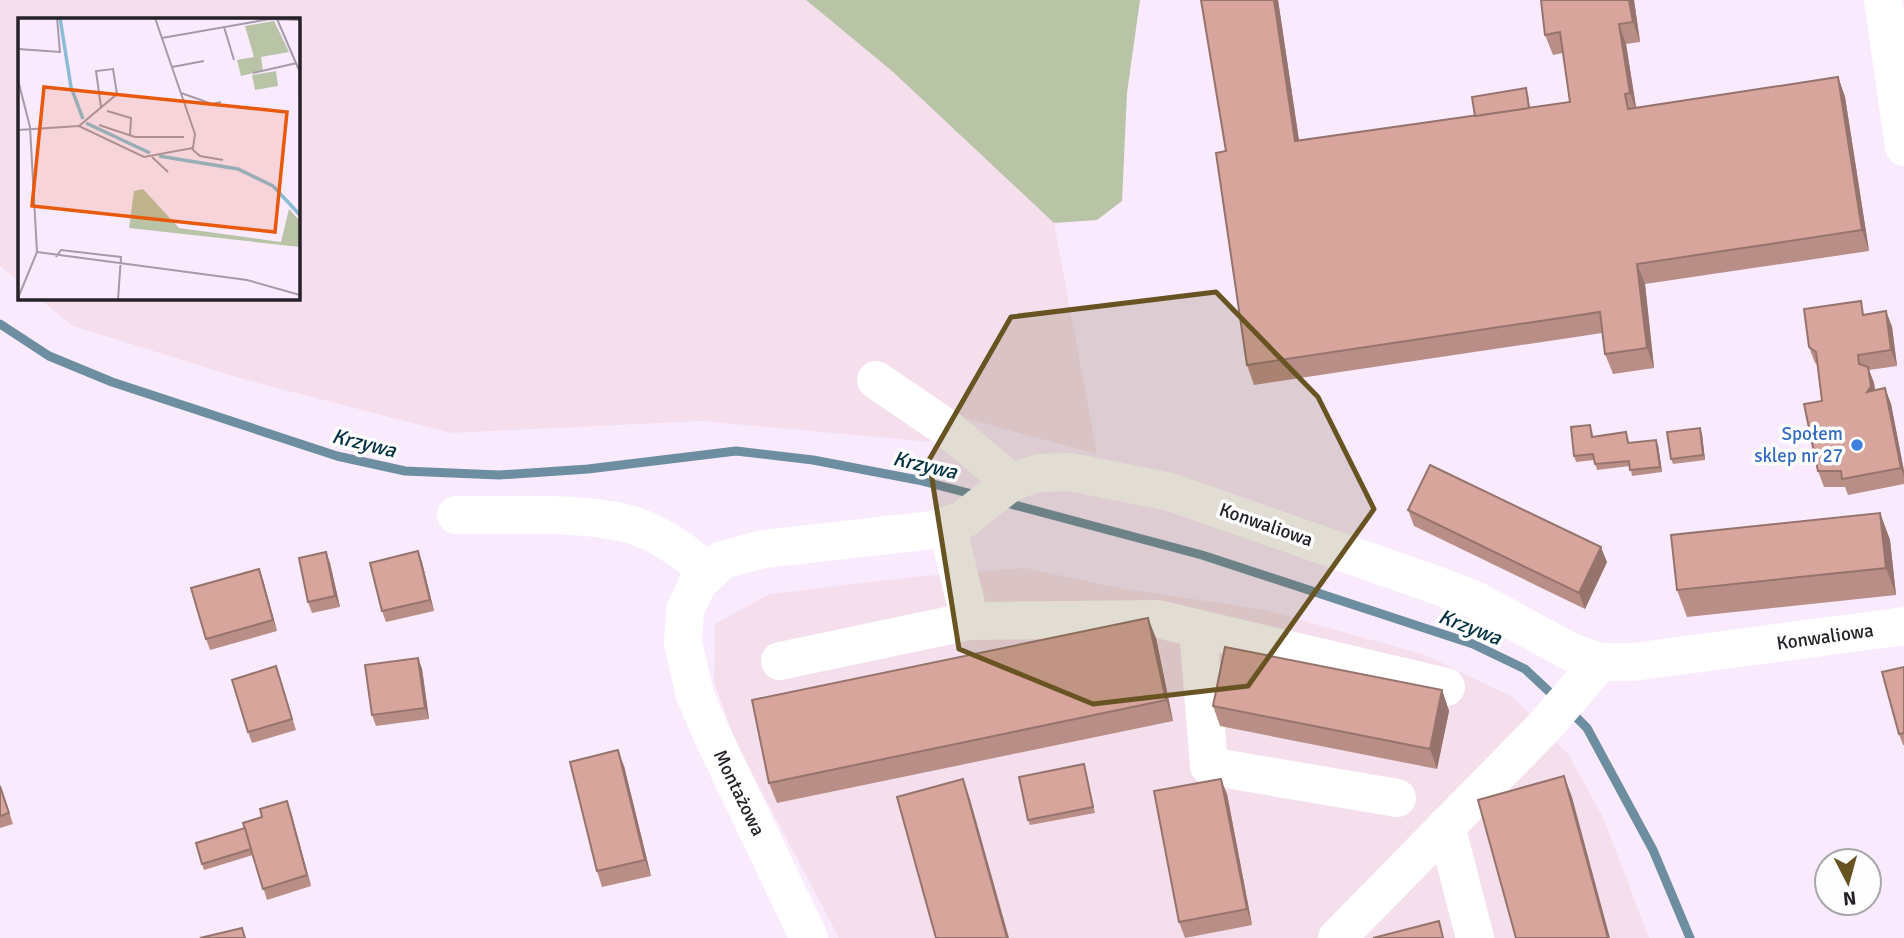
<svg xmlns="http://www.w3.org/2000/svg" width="1904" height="938" font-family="Signika,sans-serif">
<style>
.industrial{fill:#f5dfed}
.green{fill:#b8c4a5}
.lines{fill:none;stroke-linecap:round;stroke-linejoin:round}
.stream{stroke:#6d8ea0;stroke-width:9}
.minor{stroke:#fff;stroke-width:38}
.wall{fill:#b98e86}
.shaded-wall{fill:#96746d}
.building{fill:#d7a59c;stroke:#96746d;stroke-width:2}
.marked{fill:#675422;fill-opacity:0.2;stroke:#675422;stroke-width:5;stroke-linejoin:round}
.shop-dot{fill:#3f7fe0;stroke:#fefefe;stroke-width:2.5}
.labels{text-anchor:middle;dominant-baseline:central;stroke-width:7;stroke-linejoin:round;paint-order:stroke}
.shop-label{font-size:19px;fill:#366cbe;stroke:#fefefe;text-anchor:end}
.street-label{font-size:19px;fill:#262128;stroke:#fefefe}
.water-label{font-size:21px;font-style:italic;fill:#043142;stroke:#fefefe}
.inset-river{fill:none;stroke:#8bbcd3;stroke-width:3.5}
.inset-road{fill:none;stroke:#a59aa8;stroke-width:2}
.view{fill:#e8590c;fill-opacity:0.15;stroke:#e8590c;stroke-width:3.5}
.inset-edge{fill:none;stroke:#262128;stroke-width:3.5}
</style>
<rect width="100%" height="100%" fill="#faeafe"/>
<g class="industrial">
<polygon points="0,0 806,0 892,71 1054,223 1097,454 954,415 943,443 702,421 451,433 246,380 73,326 38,298 298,298 298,19 19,19 19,282 0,266"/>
<polygon points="1025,568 1119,588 1266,610 1425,655 1513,697 1568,754 1603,817 1649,938 839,938 735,741 714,681 715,624 770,594 913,577"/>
</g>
<polygon class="green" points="806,0 1140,0 1127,93 1122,201 1097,220 1054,223 892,71"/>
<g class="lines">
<g class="stream">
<polyline points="0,324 49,356 112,382 337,456 405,471 499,475 588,469 736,451 813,460 918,480 976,495"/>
<polyline points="1003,502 1202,555 1473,644 1525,669 1556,698"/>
<polyline points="1569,710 1587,728 1653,850 1690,938"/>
</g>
<g class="minor">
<polyline points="1883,0 1904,147"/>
<polyline points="876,380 948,429 1011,482"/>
<path d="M 456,515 C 509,516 593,510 641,528 C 667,538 688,555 709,572"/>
<polyline points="947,525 970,621"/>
<polyline points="1198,629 1209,766 1397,798"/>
<polyline points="780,661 970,621 1158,619 1446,687"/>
<polyline points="1446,826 1475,938"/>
<polyline points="809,938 714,739 695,695 683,643 685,610 698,583 722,560 763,549 933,530 963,520 1011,482 1039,473 1070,472 1170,492 1436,585 1475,600 1571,652 1600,662 1633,662 1904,626"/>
<polyline points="1337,938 1545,726 1600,662"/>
</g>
</g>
<g class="wall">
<polygon points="1201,0 1278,0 1299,140 1475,116 1528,94 1530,108 1570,102 1563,53 1553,55 1545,35 1541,0 1634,0 1640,42 1626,44 1636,108 1838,77 1845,97 1869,251 1645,284 1654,368 1613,374 1605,354 1602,333 1254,385 1247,365 1226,151"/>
<polygon points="1886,311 1892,327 1897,366 1869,370 1874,383 1875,390 1885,388 1891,404 1904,471 1904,484 1848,495 1845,487 1824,487 1818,471 1822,401 1818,365 1815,363 1809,347 1866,314"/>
<polygon points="1592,430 1593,437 1628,438 1629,443 1658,445 1662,472 1632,476 1630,466 1597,470 1594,460 1576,462 1574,456"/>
<polygon points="1702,434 1705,460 1673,464 1671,459"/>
<polygon points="1408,510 1607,562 1585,609 1414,526"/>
<polygon points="1880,513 1890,540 1896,595 1687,617 1677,590"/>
<polygon points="418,551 422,562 434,611 386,622 382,611"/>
<polygon points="326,552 330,563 340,607 312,613 308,602"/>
<polygon points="263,580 277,631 210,650 206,639"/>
<polygon points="1156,638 1173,721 777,803 769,783"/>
<polygon points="418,658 422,669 429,719 376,726 372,715"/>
<polygon points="1904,667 1904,745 1903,745 1899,734"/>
<polygon points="280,677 296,730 252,743 248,732"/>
<polygon points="1442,690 1449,711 1437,769 1220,726 1213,706"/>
<polygon points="1084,764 1095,813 1030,825 1028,820"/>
<polygon points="624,766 651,876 602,887 597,871"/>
<polygon points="0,785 13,824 0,828"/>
<polygon points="1227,794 1252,925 1185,938 1179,922"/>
<polygon points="287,801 311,886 267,900 253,855 204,870 202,864 245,828"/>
</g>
<g class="shaded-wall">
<polygon points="1274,0 1278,0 1302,161 1295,141"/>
<polygon points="1629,0 1634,0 1640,42 1633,22"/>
<polygon points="1619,24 1626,44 1637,113 1630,93"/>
<polygon points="1838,77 1845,97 1869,251 1862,230"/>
<polygon points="1637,264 1645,284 1654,368 1647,348"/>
<polygon points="1886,311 1892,327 1897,366 1891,350"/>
<polygon points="1868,367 1874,383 1877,402 1867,392"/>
<polygon points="1885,388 1891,404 1904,471 1904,477 1901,468"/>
<polygon points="1700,428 1702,434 1705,460 1703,455"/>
<polygon points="1656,440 1658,445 1662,472 1660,467"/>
<polygon points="1880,513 1890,540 1896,595 1886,568"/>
<polygon points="1601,547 1607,562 1585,609 1579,593"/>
<polygon points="418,551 422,562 434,611 430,600"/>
<polygon points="326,552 330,563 340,607 335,596"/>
<polygon points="259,569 263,580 277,631 273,620"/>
<polygon points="1148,618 1156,638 1173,721 1166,700"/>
<polygon points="418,658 422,669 429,719 425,708"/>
<polygon points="1442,690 1449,711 1437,769 1430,749"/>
<polygon points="618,750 624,766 651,876 645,860"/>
<polygon points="1564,776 1572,797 1610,938 1608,938"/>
<polygon points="963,779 970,799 1009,938 1007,938"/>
<polygon points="1221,779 1227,794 1252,925 1247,909"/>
<polygon points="287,801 291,812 311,886 307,875"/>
</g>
<g class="building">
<polygon points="1201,0 1274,0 1295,141 1570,102 1560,32 1545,35 1541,0 1629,0 1633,22 1619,24 1630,93 1625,94 1628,109 1838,77 1862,230 1637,264 1647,348 1605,354 1600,312 1247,365 1216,153 1226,151"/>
<polygon points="1526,88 1529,108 1475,116 1472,97"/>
<polygon points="1861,301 1863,315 1886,311 1891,350 1858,355 1859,364 1868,367 1871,386 1867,392 1885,388 1901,468 1842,479 1841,471 1818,471 1804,404 1822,401 1816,352 1809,347 1804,309"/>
<polygon points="1590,425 1592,437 1626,432 1628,443 1656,440 1660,467 1630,470 1629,461 1595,464 1593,454 1574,456 1571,427"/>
<polygon points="1700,428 1703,455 1671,459 1667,432"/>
<polygon points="1430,465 1601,547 1579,593 1408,510"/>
<polygon points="1880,513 1886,568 1677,590 1671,535"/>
<polygon points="418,551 430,600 382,611 370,563"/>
<polygon points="326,552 335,596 308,602 299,558"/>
<polygon points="259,569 273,620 206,639 191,588"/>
<polygon points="1148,618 1166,700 769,783 752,700"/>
<polygon points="1225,647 1442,690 1430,749 1213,706"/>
<polygon points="418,658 425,708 372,715 365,665"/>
<polygon points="276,666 292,719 248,732 232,680"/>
<polygon points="1904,667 1904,733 1899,734 1882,672"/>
<polygon points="618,750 645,860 597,871 570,762"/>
<polygon points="1084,764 1093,807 1028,820 1019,777"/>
<polygon points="1564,776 1608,938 1516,938 1478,800"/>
<polygon points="963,779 1007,938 936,938 897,797"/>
<polygon points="1221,779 1247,909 1179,922 1154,791"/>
<polygon points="0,786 9,813 0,816"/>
<polygon points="287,801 307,875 263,889 243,823 262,817 260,809"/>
<polygon points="245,828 251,849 202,864 196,843"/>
<polygon points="1439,921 1443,938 1373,938"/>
<polygon points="242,928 245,938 200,938"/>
</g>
<path class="marked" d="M 1216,292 L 1318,397 L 1374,509 L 1248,686 L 1093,704 L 959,649 L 929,460 L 1011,317 Z"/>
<circle class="shop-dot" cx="1857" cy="445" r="7"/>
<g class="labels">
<g class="shop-label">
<text x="1843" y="434">Społem<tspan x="1843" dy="22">sklep nr 27</tspan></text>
</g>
<g class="street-label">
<text transform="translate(1266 525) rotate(19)">Konwaliowa</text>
<text transform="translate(1825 637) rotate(-8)">Konwaliowa</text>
<text transform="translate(739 793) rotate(64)">Montażowa</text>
</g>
<g class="water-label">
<text transform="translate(364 443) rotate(14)">Krzywa</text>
<text transform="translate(925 465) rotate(13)">Krzywa</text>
<text transform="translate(1470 627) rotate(21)">Krzywa</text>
</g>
</g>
<g transform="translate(18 18)">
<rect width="282" height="282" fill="#faeafe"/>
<path d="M 256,3 L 271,34 L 243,39 L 245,53 L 223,58 L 219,42 L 236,39 L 227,8 ZM 258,53 L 260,68 L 237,72 L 234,57 ZM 125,171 L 161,210 L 263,224 L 271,191 L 282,203 L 282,229 L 111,210 L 116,173 Z" fill="#b8c4a5"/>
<path class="inset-river" d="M 42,0 L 53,69 L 65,101M 68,105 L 132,135M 141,138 L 220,151 L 255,168 L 282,197"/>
<path class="inset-road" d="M 259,1 L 281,52 L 282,83M 206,9 L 216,42M 144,20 L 252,1 L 282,2M 0,31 L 42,34 L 39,0M 154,49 L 186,43M 235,55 L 279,45M 0,62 L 12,109 L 19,234 L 0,280M 163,75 L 194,86 L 203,84M 89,93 L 113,100 L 112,118M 81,107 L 117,119 L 166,119M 61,108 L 99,76 L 95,51 L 78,53 L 83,89M 0,112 L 61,108 L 126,139 L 175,130 L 177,116 L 137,0M 174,131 L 182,138 L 205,142M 134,139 L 150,154M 19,234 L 229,262 L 282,277M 38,239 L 43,232 L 103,239 L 100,282"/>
<path class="view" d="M 26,69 L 269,94 L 257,214 L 14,188 Z"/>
<rect width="282" height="282" class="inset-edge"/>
</g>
<g transform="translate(1848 882) rotate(174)"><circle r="33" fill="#fefefe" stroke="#a8a6a8" stroke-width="2"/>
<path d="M0-5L12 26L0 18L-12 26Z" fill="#675422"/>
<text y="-10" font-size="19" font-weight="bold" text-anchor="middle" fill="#262128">N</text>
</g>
</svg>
